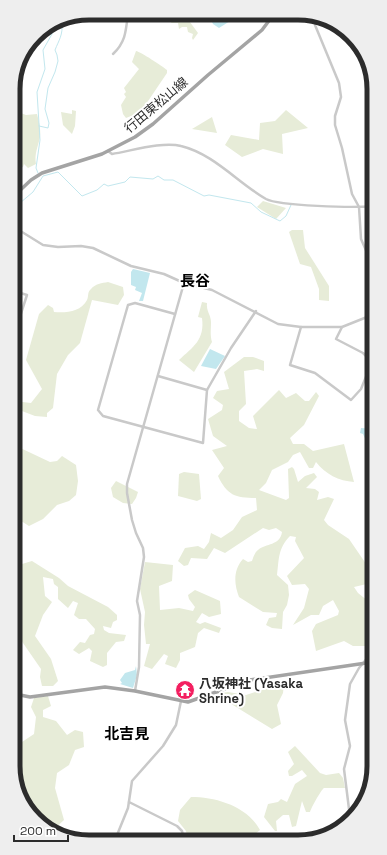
<svg xmlns="http://www.w3.org/2000/svg" width="387" height="855" font-family="'Space Grotesk','Noto Sans JP',sans-serif">
<style>
.green{fill:#e7ecd8}
.water{fill:#c2e7ee}
.lines{fill:none;stroke-linecap:round;stroke-linejoin:round}
.stream{stroke:#c2e7ee;stroke-width:1}
.minor{stroke:#c9c9c9;stroke-width:2.5}
.major{stroke:#a4a4a4;stroke-width:3.5}
.labels{text-anchor:middle;dominant-baseline:central;stroke-width:4;stroke-linejoin:round;paint-order:stroke}
.street-label{font-size:13px;fill:#2c2c2c;stroke:#fff}
.poi-label{font-size:13px;font-weight:bold;fill:#2c2c2c;stroke:#fff;text-anchor:start}
.quarter-label{font-size:15px;font-weight:bold;fill:#000;stroke:#fff}
.rim{fill:none;stroke:#2c2c2c;stroke-width:5}
</style>
<rect width="100%" height="100%" fill="#fff"/>
<g class="green">
<polygon points="159,14 184,14 198,33 193,40 192,38 193,34 188,32 187,27 182,27 179,29 178,23 171,23 172,21 178,21 179,19 169,15 165,18 159,19"/>
<path d="M 136,51 C 141,52 162,66 167,70 L 167,73 L 144,107 L 136,114 L 126,118 L 123,114 L 121,105 L 126,97 L 124,94 L 126,92 L 124,88 L 139,69 L 132,62 Z"/>
<path d="M 13,110 L 26,115 L 37,114 C 39,122 41,129 40,137 C 38,147 34,154 36,164 L 28,168 L 24,164 L 23,167 L 18,169 L 13,166 Z"/>
<polygon points="72,110 76,111 75,126 72,134 63,125 61,112 72,114"/>
<polygon points="286,110 308,128 282,134 283,154 263,149 242,157 225,145 231,135 259,140 260,123 275,121"/>
<polygon points="212,117 217,133 192,129"/>
<polygon points="263,201 286,208 276,219 257,207"/>
<polygon points="292,230 303,230 305,248 329,286 329,301 319,300 319,289 311,267 300,264 289,232"/>
<path d="M 108,282 L 123,287 L 124,295 L 118,305 L 92,300 L 80,343 L 68,355 L 57,374 L 53,408 L 47,413 L 47,417 L 35,416 L 14,408 L 14,401 L 31,403 L 42,389 L 26,360 L 39,314 L 48,305 L 53,308 L 54,312 C 66,313 81,312 87,300 C 89,296 87,292 91,289 C 95,284 102,283 108,282 Z"/>
<path d="M 202,302 L 207,303 C 206,311 211,315 211,322 C 211,330 210,335 212,342 L 194,372 L 179,360 C 193,347 205,340 202,318 L 198,317 Z"/>
<path d="M 244,357 L 253,357 L 264,361 L 264,371 L 257,369 L 244,371 L 246,404 L 239,411 L 239,421 L 249,428 L 257,429 L 253,416 L 279,390 L 286,398 L 296,393 L 305,401 L 309,401 L 316,392 L 319,396 L 304,425 L 290,438 L 293,444 L 304,444 L 313,451 L 344,444 L 354,482 C 339,481 325,474 316,462 L 313,468 L 309,468 L 300,452 L 293,455 L 288,462 L 272,470 L 266,483 L 259,490 L 286,500 L 289,498 L 288,469 L 292,467 L 294,469 L 298,482 L 305,476 L 314,473 L 317,477 L 306,488 L 315,489 L 319,492 L 317,500 L 328,497 L 334,499 L 324,520 L 328,525 L 349,539 L 373,574 L 373,585 L 371,583 L 354,587 L 358,593 L 373,605 L 373,633 L 368,646 L 353,646 L 344,641 L 316,651 L 312,631 L 316,624 L 338,615 L 339,611 L 333,600 L 323,606 L 319,615 L 311,615 L 293,625 L 304,608 L 309,589 L 305,584 L 292,585 L 287,576 L 304,558 L 295,541 L 296,537 L 290,536 C 278,548 279,559 277,575 L 288,585 L 289,595 L 287,605 L 283,612 L 282,629 L 272,628 L 266,625 L 269,618 L 276,617 L 277,613 L 263,612 L 239,597 C 234,584 233,570 243,559 L 248,562 L 252,561 C 253,558 255,552 258,550 C 266,543 280,546 282,532 L 276,528 L 269,530 L 263,528 L 225,553 L 214,548 L 207,559 L 191,558 L 188,565 L 184,566 L 178,561 L 185,548 L 198,546 L 204,549 L 209,542 L 211,533 L 221,538 L 233,530 L 242,517 L 257,510 L 256,498 C 235,498 227,495 218,476 L 224,468 L 212,450 L 227,446 L 213,436 L 208,419 L 222,410 L 223,405 L 213,398 L 217,391 L 229,389 L 224,372 Z"/>
<polygon points="14,445 50,462 57,461 62,456 76,465 78,481 76,495 69,501 57,505 43,519 29,526 18,519 15,519"/>
<polygon points="184,472 199,474 201,499 197,501 178,496 179,474"/>
<polygon points="116,481 138,492 136,498 132,504 123,503 113,497 111,488"/>
<polygon points="32,561 59,578 68,586 108,607 117,615 117,620 113,622 111,628 103,626 104,630 109,633 126,635 124,641 116,642 107,653 107,665 103,667 90,661 92,651 89,648 79,654 73,650 80,642 85,643 90,635 94,634 95,629 86,619 79,619 74,615 78,603 73,601 68,608 58,599 58,587 54,584 53,579 43,577 45,596 52,602 43,615 35,636 51,659 58,681 53,686 42,686 40,677 41,669 23,643 15,627 15,574 22,564"/>
<polygon points="145,562 173,565 172,581 159,586 160,610 179,608 193,611 195,607 189,599 188,595 195,590 220,601 221,614 209,617 202,613 196,622 200,624 205,622 221,628 219,633 204,628 198,633 195,647 180,653 180,660 176,668 165,664 168,656 164,654 152,669 144,666 150,644 146,644 144,625 145,612 140,589"/>
<polygon points="284,683 283,693 277,705 281,724 272,729 215,694 228,692 246,695"/>
<polygon points="48,696 51,706 43,710 43,717 56,721 67,735 75,730 83,732 84,747 75,750 69,765 57,773 55,788 64,820 53,830 39,823 16,786 16,746 34,734 36,717 31,707 34,698"/>
<path d="M 295,746 L 320,773 L 326,775 L 339,773 L 343,778 L 345,788 L 324,788 C 321,790 311,808 310,812 L 306,812 L 302,801 L 296,826 L 292,827 L 289,815 L 283,815 L 276,821 L 277,831 L 275,831 L 264,817 L 268,804 L 278,802 L 281,799 L 287,802 L 295,784 L 307,776 L 302,770 L 292,776 L 289,776 L 288,771 L 294,764 L 288,752 Z"/>
<path d="M 191,797 C 216,797 247,806 260,830 L 248,840 L 188,840 L 186,831 L 178,821 L 180,810 Z"/>
</g>
<g class="water">
<polygon points="217,14 237,14 238,16 219,28 213,24 211,20"/>
<polygon points="133,269 150,273 143,301 139,301 142,293 135,290 136,287 131,285 131,272"/>
<polygon points="210,349 225,356 216,369 201,366"/>
<polygon points="361,428 373,429 373,456 363,434 360,433"/>
<polygon points="136,666 137,675 133,688 120,684 122,683 120,680 125,673 135,670"/>
</g>
<g class="lines">
<g class="stream">
<path d="M 39,126 L 48,128 L 49,123 L 45,109 L 48,88 L 55,72 L 58,61 L 57,55 L 55,50 C 59,40 63,35 62,23"/>
<polyline points="38,173 36,168 40,140 37,92 45,69 43,50 52,34 53,27"/>
<polyline points="14,208 33,192 43,176 58,172 82,196 97,190 104,184 108,186 125,182 130,177 153,179 158,176 164,180 173,180 204,196 209,195 251,203 261,212 280,221 286,216 291,205"/>
</g>
<g class="minor">
<polyline points="315,25 339,83 341,97 335,116 335,125 342,148 352,194 359,207 361,239 372,264"/>
<path d="M 113,54 C 126,42 126,30 128,13"/>
<path d="M 108,151 L 112,154 C 131,151 163,141 181,146 C 214,154 238,183 266,199 C 279,206 355,208 372,206"/>
<polyline points="14,227 43,245 58,247 81,246 93,248 131,266 164,274 184,283 212,290 278,324 301,327 342,327 372,315"/>
<polyline points="14,291 27,295 14,335"/>
<polyline points="175,314 135,303 128,305 98,410 103,416 203,443 207,390 231,348 256,311"/>
<polyline points="301,327 290,365 315,373 351,400 361,389 372,362 363,353 336,339 342,327"/>
<polyline points="158,376 207,390"/>
<polyline points="135,691 139,667 140,615 137,601 144,557 143,548 136,533 132,520 127,493 127,484 184,283"/>
<polyline points="129,802 177,826 182,831 184,840"/>
<polyline points="350,817 344,769 350,746 345,720 350,684 359,668 373,651"/>
<polyline points="115,840 128,808 132,781 163,746 176,725 181,701"/>
</g>
<g class="major">
<polyline points="14,196 31,180 42,173 102,154 135,137 153,124 208,75 262,30 274,14"/>
<polyline points="15,694 30,697 105,687 135,691 188,702 250,680 373,662"/>
</g>
</g>
<defs>
<symbol id="temple-disc" viewBox="-11 -11 22 22"><circle r="9.5" fill="#f31f60" stroke="#fff"/><path d="M0-6L5-2H3V0L6.5 2.5H4V6H1.5V3h-3V6H-4V2.5H-6.5L-3 0V-2H-5Z" fill="#fff"/></symbol>
</defs>
<g fill-rule="evenodd">
<use href="#temple-disc" x="174" y="679" width="22" height="22"/>
</g>
<g class="labels">
<g class="street-label">
<text transform="translate(156 105) rotate(-40)">行田東松山線</text>
</g>
<g class="poi-label">
<text x="199" y="683">八坂神社 (Yasaka<tspan x="199" dy="15">Shrine)</tspan></text>
</g>
<g class="quarter-label">
<text x="195" y="280">長谷</text>
<text x="127" y="733">北吉見</text>
</g>
</g>
<path d="M0 0H387V855H0ZM89 20H298A69 69 0 0 1 367 89V766A69 69 0 0 1 298 835H89A69 69 0 0 1 20 766V89A69 69 0 0 1 89 20Z" fill="#eee" fill-rule="evenodd"/>
<path class="rim" d="M89 20H298A69 69 0 0 1 367 89V766A69 69 0 0 1 298 835H89A69 69 0 0 1 20 766V89A69 69 0 0 1 89 20Z"/>
<path d="M14 835v6h54v-6" fill="none" stroke="#2c2c2c" stroke-width="2"/>
<text x="20" y="835" font-size="12" fill="#2c2c2c" stroke="#ffffff" stroke-width="3" paint-order="stroke">200 m</text>
</svg>
